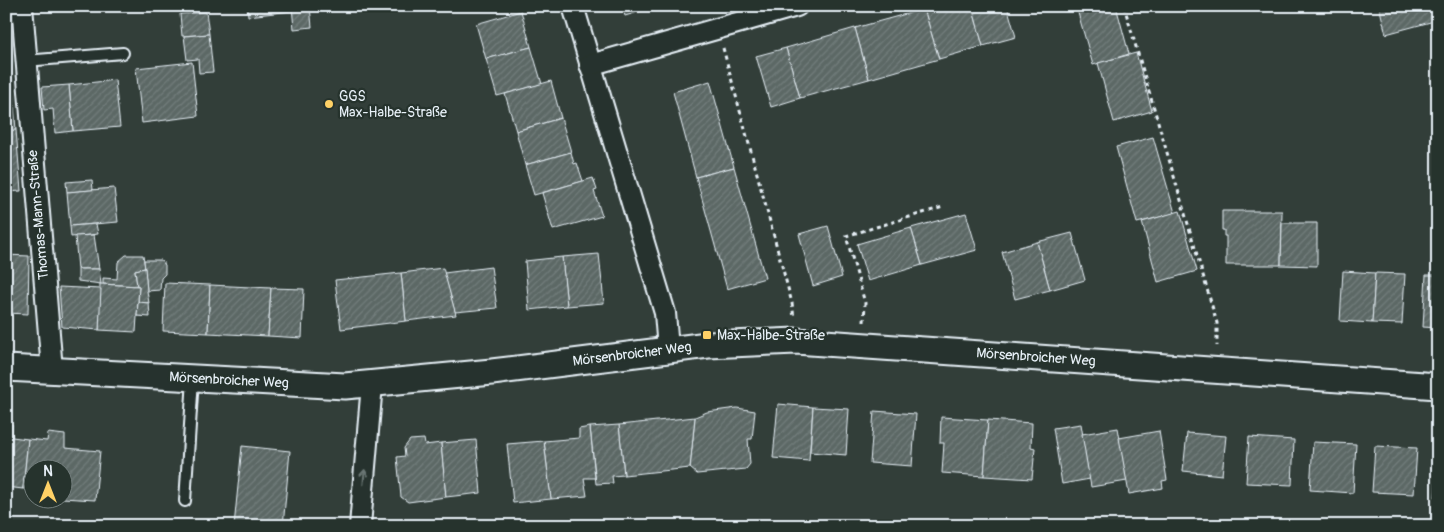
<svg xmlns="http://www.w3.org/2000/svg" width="1444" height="532" font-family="Pangolin,sans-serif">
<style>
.building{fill:url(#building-hatch);stroke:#e8f1f8}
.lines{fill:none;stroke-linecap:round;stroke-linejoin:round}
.service-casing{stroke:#e8f1f8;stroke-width:14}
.minor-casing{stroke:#e8f1f8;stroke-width:24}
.tertiary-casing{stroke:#e8f1f8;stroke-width:29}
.path{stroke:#e8f1f8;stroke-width:3;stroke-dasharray:4 4;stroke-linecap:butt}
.service{stroke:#26332d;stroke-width:10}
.minor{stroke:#26332d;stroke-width:20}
.tertiary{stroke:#26332d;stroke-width:25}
.oneway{stroke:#6a7674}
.poi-dot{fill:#ffd166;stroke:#26332d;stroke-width:2}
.labels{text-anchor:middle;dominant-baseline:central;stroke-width:4.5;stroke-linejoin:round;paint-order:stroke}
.poi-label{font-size:14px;fill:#e8f1f8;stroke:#26332d;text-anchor:start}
.street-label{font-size:14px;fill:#e8f1f8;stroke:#26332d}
</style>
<defs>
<pattern id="building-hatch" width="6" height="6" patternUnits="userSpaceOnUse" patternTransform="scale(1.25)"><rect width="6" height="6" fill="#5c6865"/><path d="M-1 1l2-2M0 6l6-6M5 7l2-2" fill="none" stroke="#737e7c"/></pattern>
</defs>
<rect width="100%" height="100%" fill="#323e39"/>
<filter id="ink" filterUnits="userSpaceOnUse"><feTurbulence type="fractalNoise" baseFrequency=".02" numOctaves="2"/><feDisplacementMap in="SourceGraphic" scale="10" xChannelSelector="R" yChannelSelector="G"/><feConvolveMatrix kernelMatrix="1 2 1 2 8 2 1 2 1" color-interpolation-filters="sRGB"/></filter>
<g filter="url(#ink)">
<g class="building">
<polygon points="247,6 292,6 292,11 248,16"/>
<polygon points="292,6 310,6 312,27 294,29"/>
<polygon points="622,6 658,6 625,16"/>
<polygon points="934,6 972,6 983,46 939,59 924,9"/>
<polygon points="972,6 1007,6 1016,37 983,46"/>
<polygon points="1076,6 1116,6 1129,54 1093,65"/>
<polygon points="1379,6 1438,6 1438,20 1386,34"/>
<polygon points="924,9 939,59 869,79 855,28"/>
<polygon points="6,11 11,70 6,70"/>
<polygon points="521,11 531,47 486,59 476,24"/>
<polygon points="206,12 209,34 182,36 180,14"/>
<polygon points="855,28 869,79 800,98 786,48"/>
<polygon points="209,34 213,72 199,73 198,59 187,60 184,36"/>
<polygon points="531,47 542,84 497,96 486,59"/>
<polygon points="786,48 800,98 771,107 756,56"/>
<polygon points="1136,53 1152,111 1114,122 1098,63"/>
<polygon points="192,62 198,116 142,123 136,68"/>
<polygon points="6,70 11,70 16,130 6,131"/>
<polygon points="115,80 120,127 73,131 69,85"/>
<polygon points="551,81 561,118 516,131 505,94"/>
<polygon points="710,81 734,167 696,177 673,92"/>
<polygon points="69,85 73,131 55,133 53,109 44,110 42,87"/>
<polygon points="561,118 571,152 525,165 516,131"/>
<polygon points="16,130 21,191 6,192 6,131"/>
<polygon points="1153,137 1175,213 1137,223 1116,147"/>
<polygon points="571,152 574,164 577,163 583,181 534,195 525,165"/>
<polygon points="734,167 765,278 727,289 696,177"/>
<polygon points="593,178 597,190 594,191 602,216 553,230 542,193"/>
<polygon points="92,180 93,190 67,192 66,182"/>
<polygon points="114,188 118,222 70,226 67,192"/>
<polygon points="1180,211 1197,271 1158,282 1142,222"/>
<polygon points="1222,211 1282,211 1281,265 1226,265 1226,236 1224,236 1224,230 1222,230"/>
<polygon points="966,213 977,250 922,265 911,228"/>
<polygon points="1282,223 1317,223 1317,266 1281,265"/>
<polygon points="96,224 98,234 71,237 70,226"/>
<polygon points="828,226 842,277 813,286 799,234"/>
<polygon points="911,228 922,265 868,281 857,244"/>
<polygon points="1072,233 1085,280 1050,290 1037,242"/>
<polygon points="94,235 99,269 78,269 75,236"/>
<polygon points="1037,242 1050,290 1015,299 1002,252"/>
<polygon points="599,254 604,303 567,306 562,257"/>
<polygon points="6,255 29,256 28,314 6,313"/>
<polygon points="126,255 143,255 145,268 135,270 137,286 103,284 103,278 117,279 118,262"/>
<polygon points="562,257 567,306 529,310 525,261"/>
<polygon points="144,260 161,260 165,265 165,274 161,278 160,290 147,291"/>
<polygon points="491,267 497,308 455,312 444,273"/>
<polygon points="145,268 147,291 149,303 138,302 139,286 137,286 135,270"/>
<polygon points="443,268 456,315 406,321 401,273"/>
<polygon points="78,269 99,269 101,284 78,281"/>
<polygon points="1343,271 1375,273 1372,323 1340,321"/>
<polygon points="401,273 406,321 341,329 335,280"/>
<polygon points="1375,273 1405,274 1402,324 1372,323"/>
<polygon points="1426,275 1438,275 1438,328 1423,327"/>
<polygon points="165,283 210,285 208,333 163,331"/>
<polygon points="100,284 139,286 136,332 99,330"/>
<polygon points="210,285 271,288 268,336 208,333"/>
<polygon points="59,287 101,289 99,330 62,327"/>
<polygon points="271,288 304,289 302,338 268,336"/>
<polygon points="138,302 149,303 150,317 137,316"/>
<polygon points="778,404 813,407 809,461 773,458"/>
<polygon points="813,407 849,409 846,455 810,452"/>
<polygon points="737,408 755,411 752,439 748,439 750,464 746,469 697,474 690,468 695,417 707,412"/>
<polygon points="874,411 916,414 912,466 870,463"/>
<polygon points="695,417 690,468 624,475 619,425"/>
<polygon points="941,417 988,420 984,476 942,473 944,443 940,443"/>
<polygon points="988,420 1032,423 1031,447 1035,448 1032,479 984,476"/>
<polygon points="6,423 12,424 12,437 28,439 23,489 6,487"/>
<polygon points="1081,424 1090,479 1062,484 1053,428"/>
<polygon points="619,425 624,475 612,476 613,483 596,484 590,427"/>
<polygon points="590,427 595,478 584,478 587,496 551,499 544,441 579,438 579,429"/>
<polygon points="1118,428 1127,481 1091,487 1082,434"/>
<polygon points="1159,431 1167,480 1162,481 1163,488 1129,494 1119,438"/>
<polygon points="48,433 65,435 65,448 100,451 95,500 62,498 62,470 32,470 32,489 23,489 28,439 47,441"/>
<polygon points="1187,433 1226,436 1222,475 1183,471"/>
<polygon points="1249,437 1294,440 1292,485 1246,483"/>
<polygon points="424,439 425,445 441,443 446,497 408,502 401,497 397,457 405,456 404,448 410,440"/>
<polygon points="476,440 481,493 446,497 441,443"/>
<polygon points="544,441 551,499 513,503 507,444"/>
<polygon points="1313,442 1356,444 1353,493 1310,490"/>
<polygon points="242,446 290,451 283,526 234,526"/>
<polygon points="1375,446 1417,448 1414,494 1372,492"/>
<polygon points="1438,459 1438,497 1435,497"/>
</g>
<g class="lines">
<defs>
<g id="service">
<polyline points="25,61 123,53"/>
<polyline points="185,501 193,379"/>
</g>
<g id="minor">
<polyline points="22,6 52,370"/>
<polyline points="573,6 665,313 668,349"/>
<polyline points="590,65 797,6"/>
<polyline points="360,526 372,384"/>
</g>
<polyline id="tertiary" points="6,368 345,386 492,372 708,345 796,341 1438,386"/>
</defs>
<use href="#service" class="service-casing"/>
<use href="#minor" class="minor-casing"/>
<use href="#tertiary" class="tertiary-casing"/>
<g class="path">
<polyline points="1124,6 1217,323 1217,346"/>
<polyline points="723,48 792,303 794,318"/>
<polyline points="864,322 865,303 846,236 943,207"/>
</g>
<use href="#service" class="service"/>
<use href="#minor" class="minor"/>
<use href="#tertiary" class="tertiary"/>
</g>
<defs><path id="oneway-shaft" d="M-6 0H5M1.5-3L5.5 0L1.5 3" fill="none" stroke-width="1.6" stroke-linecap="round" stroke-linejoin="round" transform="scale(1.25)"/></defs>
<use class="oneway" href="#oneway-shaft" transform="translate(364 477) rotate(-85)"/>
</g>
<g class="poi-dot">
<circle cx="329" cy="104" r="5"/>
<rect x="702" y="330" width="10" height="10" rx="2.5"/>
</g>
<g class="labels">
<g class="poi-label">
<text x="339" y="96">GGS<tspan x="339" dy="16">Max-Halbe-Straße</tspan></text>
<text x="717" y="335">Max-Halbe-Straße</text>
</g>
<g class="street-label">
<text transform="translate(38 215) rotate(-95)">Thomas-Mann-Straße</text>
<text transform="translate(632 354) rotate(-7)">Mörsenbroicher Weg</text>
<text transform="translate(1036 357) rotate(4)">Mörsenbroicher Weg</text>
<text transform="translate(229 380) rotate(3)">Mörsenbroicher Weg</text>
</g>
</g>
<rect width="1444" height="532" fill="none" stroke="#26332d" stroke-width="25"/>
<rect x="12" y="12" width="1419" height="507" fill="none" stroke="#e8f1f8" stroke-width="2" filter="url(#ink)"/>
<g transform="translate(48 484)"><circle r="24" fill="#26332d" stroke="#747f7e"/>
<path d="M0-4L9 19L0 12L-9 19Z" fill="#ffd166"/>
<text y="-8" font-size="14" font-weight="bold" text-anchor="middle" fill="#e8f1f8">N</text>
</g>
</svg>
